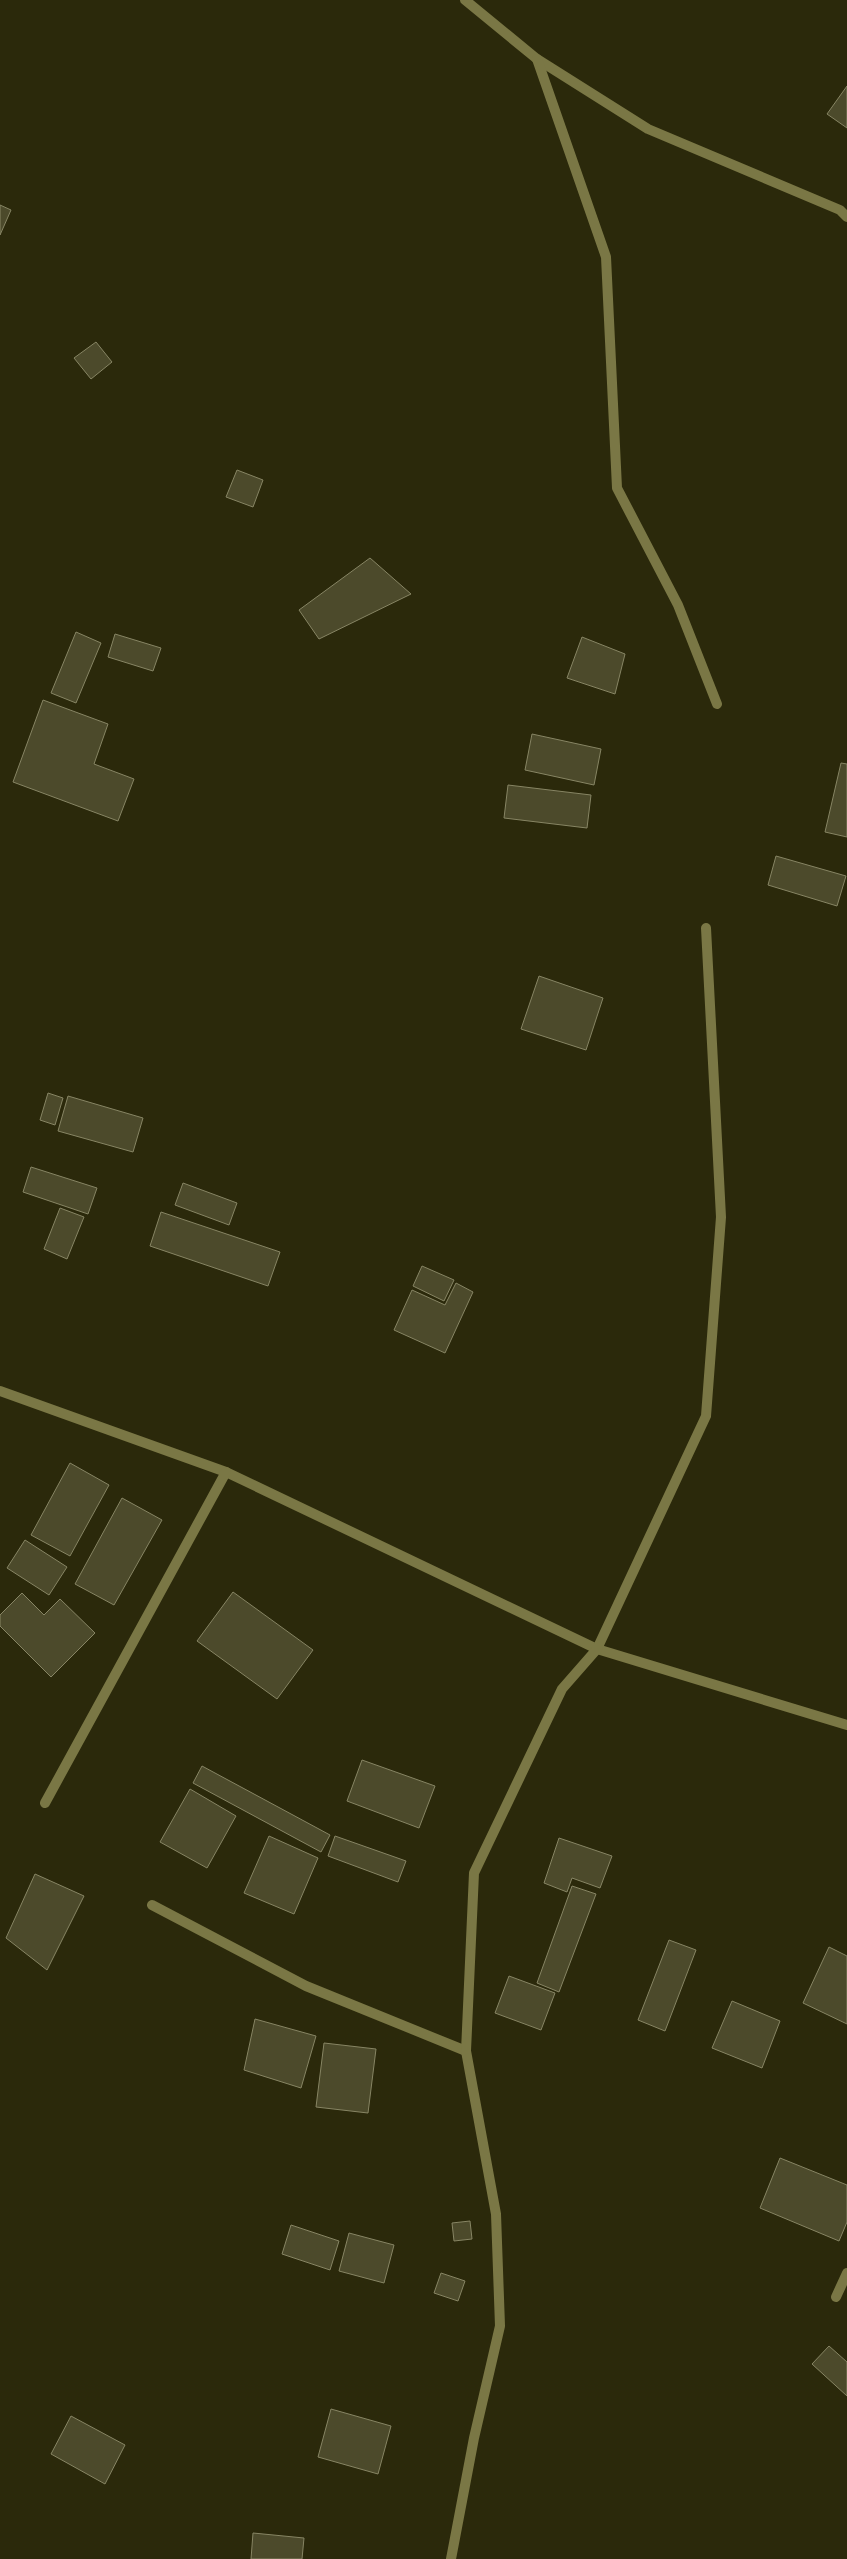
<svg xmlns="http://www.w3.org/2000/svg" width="847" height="2559" font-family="'Fira Sans',sans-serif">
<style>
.building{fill:#4c4a2b;stroke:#878564}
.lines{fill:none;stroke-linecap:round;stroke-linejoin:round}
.minor{stroke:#7a7745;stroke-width:10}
</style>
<rect width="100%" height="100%" fill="#2b290b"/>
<g class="building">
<polygon points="847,86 847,128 827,114"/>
<polygon points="0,205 11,210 0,235"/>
<polygon points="96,342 112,362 91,379 74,358"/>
<polygon points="237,470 263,480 253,507 226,497"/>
<polygon points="370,558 411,594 319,639 299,610"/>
<polygon points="76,632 101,643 76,703 51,693"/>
<polygon points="115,634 161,648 153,671 108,657"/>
<polygon points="582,637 625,654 615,694 567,678"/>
<polygon points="43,700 108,724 94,764 134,779 118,821 13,782"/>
<polygon points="532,734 601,749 594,785 525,770"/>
<polygon points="841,763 847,764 847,837 825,832"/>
<polygon points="508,785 591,795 587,828 504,818"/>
<polygon points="776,856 846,876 837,906 768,885"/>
<polygon points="539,976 603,998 586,1050 521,1029"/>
<polygon points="48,1093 63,1098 55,1125 40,1120"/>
<polygon points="68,1096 143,1118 133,1152 58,1131"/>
<polygon points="31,1167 97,1188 88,1214 23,1192"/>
<polygon points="183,1183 237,1203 229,1225 175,1205"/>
<polygon points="60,1208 84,1217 67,1259 44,1249"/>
<polygon points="161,1212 280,1252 268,1286 150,1246"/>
<polygon points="422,1266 454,1280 444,1301 413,1286"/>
<polygon points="456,1283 473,1292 445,1353 394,1330 412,1290 445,1305"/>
<polygon points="70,1463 109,1485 70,1556 31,1535"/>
<polygon points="122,1498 162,1520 114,1605 75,1584"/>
<polygon points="25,1540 67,1567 49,1595 7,1568"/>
<polygon points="233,1592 313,1650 277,1699 197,1641"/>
<polygon points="22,1593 44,1615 60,1599 95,1633 51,1677 0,1626 0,1615"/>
<polygon points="362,1760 435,1786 419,1828 347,1801"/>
<polygon points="202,1766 330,1835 321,1852 193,1783"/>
<polygon points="190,1789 236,1816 207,1868 160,1842"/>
<polygon points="269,1836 318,1858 294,1914 244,1893"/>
<polygon points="335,1836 406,1861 398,1882 328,1856"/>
<polygon points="559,1838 612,1856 600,1888 572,1878 567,1892 544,1883"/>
<polygon points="35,1874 84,1896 47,1970 6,1938"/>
<polygon points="572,1886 596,1894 559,1992 537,1983"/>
<polygon points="669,1940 696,1950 665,2031 638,2020"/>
<polygon points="829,1947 847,1956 847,2024 803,2003"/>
<polygon points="509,1976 555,1993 541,2030 495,2013"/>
<polygon points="732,2001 780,2021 762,2068 712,2048"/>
<polygon points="255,2019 316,2036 301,2088 244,2070"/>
<polygon points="324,2043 376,2049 368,2113 316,2107"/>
<polygon points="780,2158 847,2185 847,2222 839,2241 760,2208"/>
<polygon points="470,2221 472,2239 454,2241 452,2223"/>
<polygon points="291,2225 339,2241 330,2270 282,2254"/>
<polygon points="349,2233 394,2245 384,2283 339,2271"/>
<polygon points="441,2273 465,2281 458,2301 434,2293"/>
<polygon points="829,2346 847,2362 847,2396 812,2364"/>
<polygon points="331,2409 391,2426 378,2474 318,2457"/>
<polygon points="71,2416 125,2445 105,2484 51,2454"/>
<polygon points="253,2533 304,2538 302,2559 251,2559"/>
</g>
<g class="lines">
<g class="minor">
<polyline points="465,0 537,59 648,129 840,210 847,217"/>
<polyline points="537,59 606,257 617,488 678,605 717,704"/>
<polyline points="0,1391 226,1472 597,1649 847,1725"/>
<polyline points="45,1803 226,1472"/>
<polyline points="152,1905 306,1986 466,2051"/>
<polyline points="836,2297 847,2273"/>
<polyline points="451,2559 474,2438 500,2326 496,2214 466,2051 474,1873 562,1689 597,1649 706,1416 721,1217 706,928"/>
</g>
</g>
</svg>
